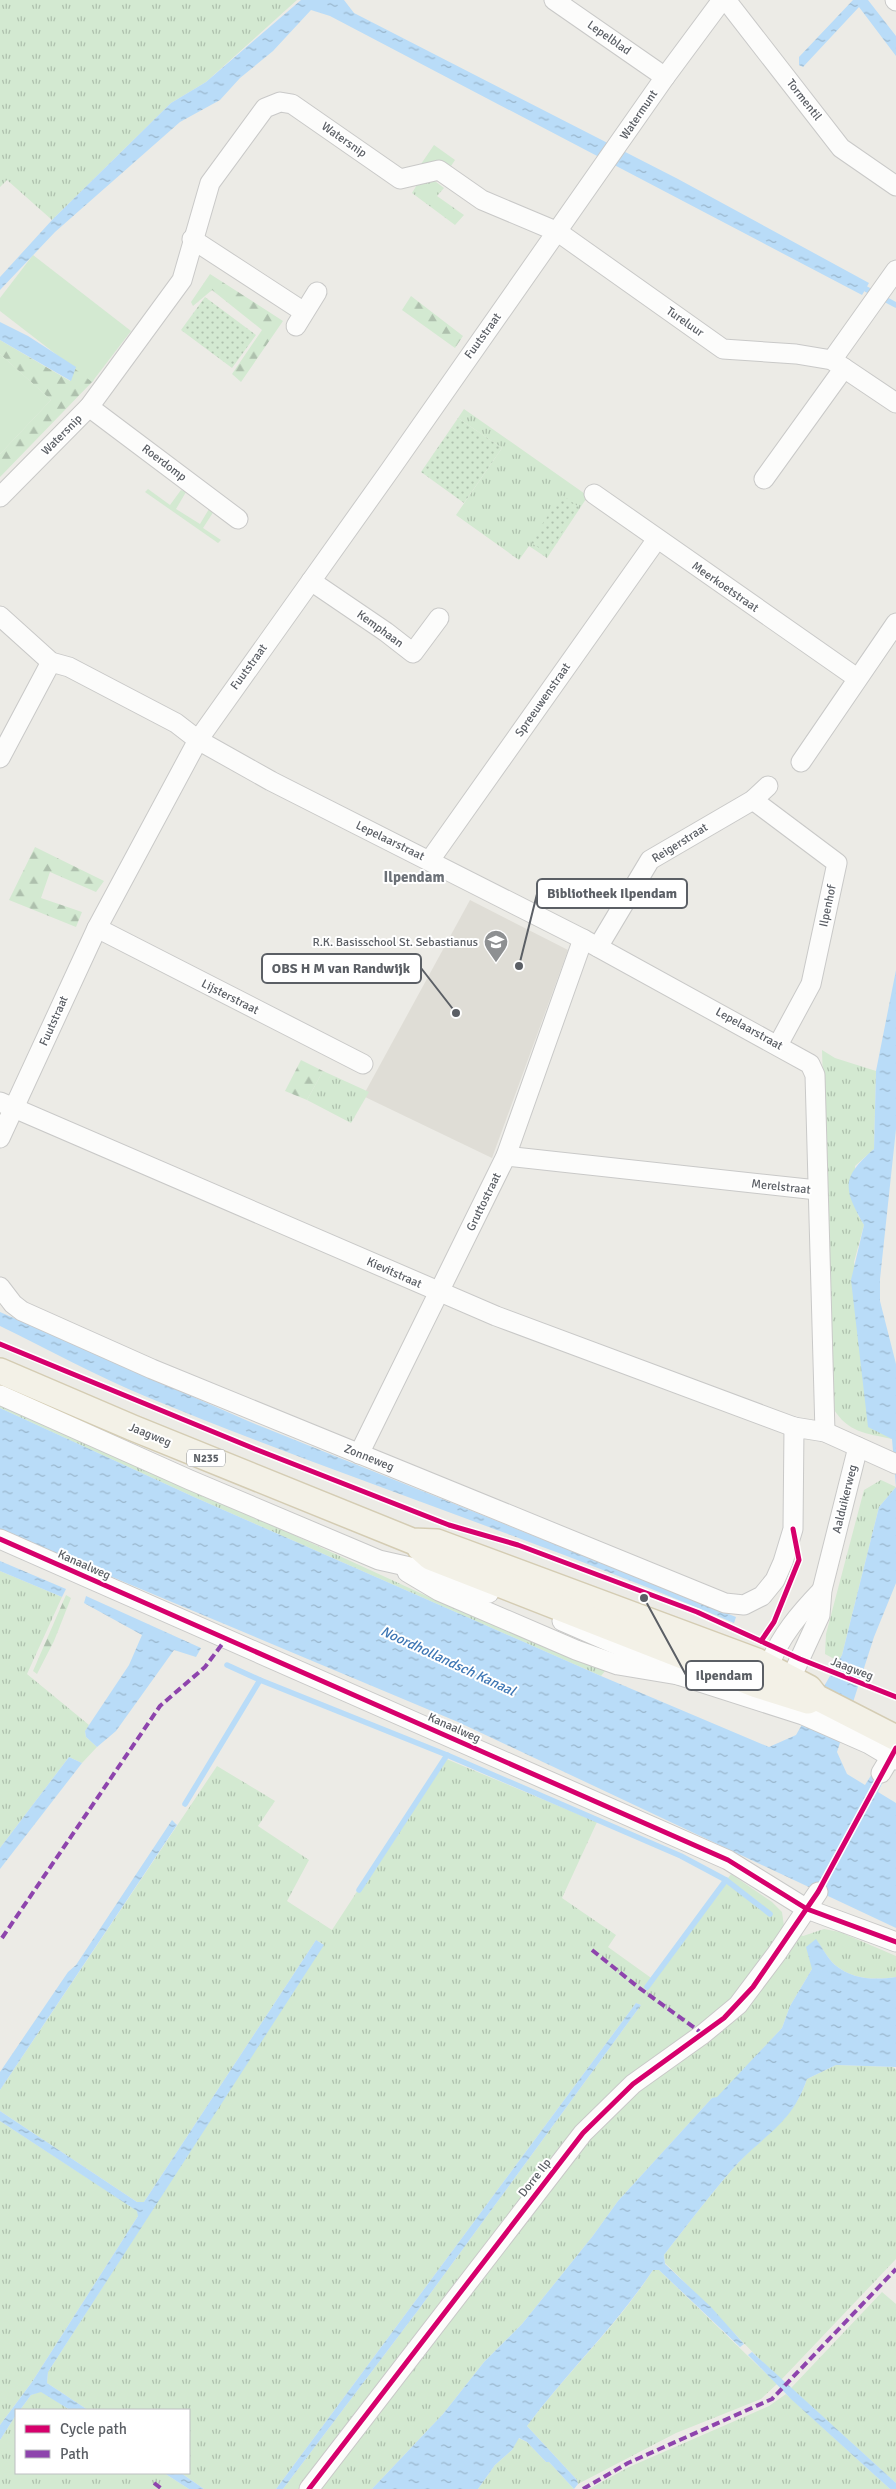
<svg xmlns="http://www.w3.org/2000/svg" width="896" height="2489" font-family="Signika,sans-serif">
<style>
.education{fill:#dfddd6}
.grass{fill:url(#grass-tufts)}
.forest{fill:url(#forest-firs)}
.park{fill:url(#park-dots)}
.garden{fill:#d3e9d1}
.water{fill:url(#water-ripples)}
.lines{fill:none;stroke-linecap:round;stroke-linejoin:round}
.stream{stroke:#b9dcf8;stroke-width:5.5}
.ferry{stroke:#3d76b4;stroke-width:1;stroke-dasharray:6 5;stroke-linecap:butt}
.minor-casing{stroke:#c9c9c8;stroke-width:21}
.major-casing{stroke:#d4ccb3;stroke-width:28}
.minor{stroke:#fcfcfb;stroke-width:19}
.major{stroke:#f3f1e7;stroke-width:25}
.quiet{stroke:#8e44ad;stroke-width:4;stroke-dasharray:8 4;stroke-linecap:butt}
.cycleway-casing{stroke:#fff;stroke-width:8}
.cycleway{stroke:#d6006c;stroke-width:5}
.labels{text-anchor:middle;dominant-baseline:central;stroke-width:4;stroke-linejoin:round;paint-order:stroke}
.shield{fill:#fff;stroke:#8c8f93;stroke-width:1}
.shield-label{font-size:11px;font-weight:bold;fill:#5b5f65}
.street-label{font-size:12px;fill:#5b5f65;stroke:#fff}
.poi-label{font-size:12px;fill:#5b5f65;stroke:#fff;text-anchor:end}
.water-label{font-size:14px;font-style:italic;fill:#3d76b4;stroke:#fff}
.quarter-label{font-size:15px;font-weight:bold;fill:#6c7177;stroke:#fff}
.leader{fill:none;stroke:#5b5f65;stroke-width:2}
.callout-dot{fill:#5b5f65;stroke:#fff;stroke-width:2}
.callout{fill:#fff;stroke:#5b5f65;stroke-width:2}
.callout-label{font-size:14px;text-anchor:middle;font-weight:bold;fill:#5b5f65}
</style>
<defs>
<pattern id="grass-tufts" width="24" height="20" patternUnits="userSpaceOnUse" patternTransform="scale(1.25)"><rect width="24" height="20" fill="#d3e9d1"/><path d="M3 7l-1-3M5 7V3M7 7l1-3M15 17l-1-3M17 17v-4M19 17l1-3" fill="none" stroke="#aec0ad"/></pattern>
<pattern id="forest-firs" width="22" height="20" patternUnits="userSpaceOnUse" patternTransform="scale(1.25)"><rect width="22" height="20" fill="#d3e9d1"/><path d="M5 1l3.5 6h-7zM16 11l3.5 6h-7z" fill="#aec0ad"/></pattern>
<pattern id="park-dots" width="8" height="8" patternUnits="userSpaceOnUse" patternTransform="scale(1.25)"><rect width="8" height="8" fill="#d3e9d1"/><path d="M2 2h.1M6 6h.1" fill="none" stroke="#aec0ad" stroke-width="1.8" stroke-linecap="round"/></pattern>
<pattern id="water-ripples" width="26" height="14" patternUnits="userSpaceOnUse" patternTransform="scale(1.25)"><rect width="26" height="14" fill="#b9dcf8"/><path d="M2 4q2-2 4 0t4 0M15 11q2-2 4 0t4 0" fill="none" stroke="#99b6cc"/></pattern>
</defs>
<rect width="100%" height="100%" fill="#ecebe6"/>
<polygon class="education" points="470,900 568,950 492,1158 363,1096"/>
<g class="grass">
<polygon points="0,0 297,0 206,82 171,103 52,220 7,180 0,187"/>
<polygon points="431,178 444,188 437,196 464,215 455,225 412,193 418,183"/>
<polygon points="464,409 588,496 547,558 529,546 519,560 456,515 502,448 458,418"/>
<path d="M 822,1050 L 835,1058 L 876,1071 L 874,1149 L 855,1166 L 858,1215 L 864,1225 L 854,1262 L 892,1439 C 866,1433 848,1433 833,1408 Z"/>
<polygon points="323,1071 369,1092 351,1123 307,1100"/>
<polygon points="0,1400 431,1598 605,1671 601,1676 194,1497 0,1408"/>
<polygon points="881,1480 896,1487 879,1507 842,1655 838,1661 825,1654 826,1634 864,1490"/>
<polygon points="0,1571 62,1597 27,1674 89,1725 85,1731 86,1737 97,1747 82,1763 69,1757 0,1848"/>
<path d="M 444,1758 L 597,1822 L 562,1898 L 616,1935 L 608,1947 L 654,1980 L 731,1874 L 772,1902 L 782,1912 L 784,1926 L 803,1936 L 824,1929 L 840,1932 L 896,1956 L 896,1977 C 875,1980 853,1980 835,1965 C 828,1959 822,1947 816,1940 L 812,1969 L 790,2006 L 782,2028 L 717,2098 L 712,2098 L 618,2201 L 592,2237 L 522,2324 L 484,2362 L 443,2414 L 372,2489 L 283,2489 L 419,2309 L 641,2005 L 636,2003 L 276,2489 L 204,2489 L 181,2473 L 189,2473 L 189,2410 L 88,2410 L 47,2383 L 48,2372 L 323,1944 L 316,1940 L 144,2202 L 137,2202 L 0,2111 L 0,2090 L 217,1766 L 275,1801 L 258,1826 L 309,1860 L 287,1901 L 332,1930 Z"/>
<path d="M 836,2065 L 893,2067 L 896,2070 L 896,2259 L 781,2380 C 741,2342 705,2301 665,2263 L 664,2255 C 688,2224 712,2192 738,2163 C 766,2133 793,2121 807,2079 Z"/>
<polygon points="0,2121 138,2211 138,2216 32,2382 0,2425"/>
<path d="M 653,2270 L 659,2270 L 777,2384 L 761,2399 L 676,2433 L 578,2484 L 577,2480 L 527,2426 C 567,2372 617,2326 653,2270 Z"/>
<polygon points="882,2292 896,2304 896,2483 791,2388"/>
<polygon points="41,2391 70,2410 20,2410 31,2395"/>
<polygon points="786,2394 890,2489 589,2489 629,2467 769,2406"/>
<polygon points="16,2415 16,2473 164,2473 189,2489 0,2489 0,2440"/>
<polygon points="518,2438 527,2442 546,2462 549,2462 574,2489 478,2489 495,2465 512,2450"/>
</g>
<g class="forest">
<polygon points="210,274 283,321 241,382 232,374 262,330 212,290 193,306 191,302"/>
<polygon points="411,296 463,336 455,348 402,310"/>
<polygon points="0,340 70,381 76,367 94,380 0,477 0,454 51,400 0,354"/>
<polygon points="35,847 104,881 96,892 50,872 41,898 82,912 76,927 9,900"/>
<polygon points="301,1060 323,1071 307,1100 285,1091"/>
<polygon points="66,1595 71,1598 54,1641 37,1674 33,1671"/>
</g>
<g class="park">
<polygon points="205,297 256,335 232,368 181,330"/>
<polygon points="458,418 502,448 464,503 421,472"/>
<polygon points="562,495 579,507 548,554 530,542"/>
</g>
<g class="garden">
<polygon points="434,145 455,160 451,166 443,164 419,167"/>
<polygon points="33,255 131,331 92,382 0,311 0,298"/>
<polygon points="0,354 51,400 0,454"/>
<polygon points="148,489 170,505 181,490 186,492 176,509 200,524 209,509 214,511 203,528 221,540 218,543 145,492"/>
</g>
<g class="water">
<polygon points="301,0 344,0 354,13 678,179 869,283 862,295 330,16 311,10 273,51 240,78 220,100 180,122 55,232 0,290 0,277 52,220 171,103 206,82"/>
<polygon points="853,0 868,0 896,36 896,56 859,7 803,67 799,65 799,57"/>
<polygon points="0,322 28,336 76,367 71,381 0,340"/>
<path d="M 896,970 L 896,1129 L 880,1279 L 880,1301 L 896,1364 L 896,1583 L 874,1637 L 837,1752 L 847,1774 L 865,1785 L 875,1769 L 886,1775 L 878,1792 L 896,1803 L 896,1928 L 458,1722 L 0,1530 L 0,1408 L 194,1497 L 601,1676 L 769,1747 L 796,1735 L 842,1655 L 879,1507 L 896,1487 L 892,1439 L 868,1427 L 851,1280 L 864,1225 C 843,1188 841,1178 874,1149 L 876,1071 Z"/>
<path d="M 0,1312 L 248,1421 L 736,1617 L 734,1623 C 541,1541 341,1477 147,1397 C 97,1376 49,1350 0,1326 Z"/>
<polygon points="0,1561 66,1589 62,1597 0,1571"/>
<polygon points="86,1596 201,1648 196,1657 174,1650 116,1731 97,1747 86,1737 85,1731 129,1665 142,1635 84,1603"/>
<polygon points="69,1757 82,1763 0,1869 0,1848"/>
<polygon points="172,1820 177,1825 0,2090 0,2072 68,1972 76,1965"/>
<path d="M 816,1939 C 822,1947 828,1959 835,1965 C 853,1980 875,1980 896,1977 L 896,2067 L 836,2065 L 807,2079 C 792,2123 768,2132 738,2163 C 712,2192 688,2224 664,2255 L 665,2264 L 711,2307 L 744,2344 L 740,2347 L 659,2270 L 653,2270 C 616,2326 567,2372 527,2426 L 577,2480 L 578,2484 L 574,2489 L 549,2462 L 546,2462 L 527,2442 L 519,2438 L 512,2450 L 495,2465 L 478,2489 L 372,2489 L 443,2414 L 484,2362 L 522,2324 L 592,2237 L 618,2201 L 712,2098 L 717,2097 L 782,2028 L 790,2006 L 812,1969 L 806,1947 Z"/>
<polygon points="316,1940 324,1945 48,2372 47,2383 88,2410 70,2410 41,2392 31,2395 20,2410 16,2410 16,2415 0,2440 0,2425 32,2382 138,2216 137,2211 0,2121 0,2111 137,2202 144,2202"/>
<polygon points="636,2003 641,2005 419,2309 283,2489 276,2489"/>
<polygon points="752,2352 896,2483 896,2489 890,2489 792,2400 748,2355"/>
<polygon points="164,2473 181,2473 204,2489 189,2489"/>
</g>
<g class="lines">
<g class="stream">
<polyline points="866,289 896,305"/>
<polyline points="260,1680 447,1755"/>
<polyline points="185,1804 260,1680 227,1665"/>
<polyline points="359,1890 447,1755 681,1856 726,1880"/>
<polyline points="647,1987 726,1880 770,1914"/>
</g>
<polyline class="ferry" points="822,1885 877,1780"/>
<defs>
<g id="minor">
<polyline points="554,0 665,77"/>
<polyline points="726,0 841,148 896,186"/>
<polyline points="895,0 896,1"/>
<polyline points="192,239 304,312"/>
<polyline points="296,326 317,292"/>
<polyline points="832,360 896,270"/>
<polyline points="89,407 238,519"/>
<polyline points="764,479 844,368"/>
<polyline points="594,494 857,678"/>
<polyline points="0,497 89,407 182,280 210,183 265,108 280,102 292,104 400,179 439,170 482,200 558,232 723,349 796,354 832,360 896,403"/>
<polyline points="311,581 386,632 413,653 439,618"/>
<polyline points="0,616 51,662 69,667 176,723 198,740 271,781 583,939 810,1064 815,1075 825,1432"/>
<polyline points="0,758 51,662"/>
<polyline points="801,762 896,623"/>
<polyline points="753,800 837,863 811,984 778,1045"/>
<polyline points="430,860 657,539"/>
<polyline points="97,928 363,1064"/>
<polyline points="598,947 650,860 753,800 768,786"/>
<polyline points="0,1102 496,1316 794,1427"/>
<polyline points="0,1138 97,928 198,740 390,470 665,77 722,0"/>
<polyline points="506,1156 817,1190"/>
<polyline points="0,1287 13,1304 22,1311 152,1369 725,1603 744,1605 762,1596 775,1580 783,1562 793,1529 794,1427 825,1432 896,1464"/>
<polyline points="0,1395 190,1480 379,1560 437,1573 489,1593"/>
<polyline points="359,1454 506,1156 583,939"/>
<polyline points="0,1539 728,1860 807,1909 896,1942"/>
<polyline points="407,1572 439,1591 576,1650 618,1665 678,1675 803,1715 869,1744 896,1760"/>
<polyline points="562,1621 654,1661 678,1675"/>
<path d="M 776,1677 L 769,1666 C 780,1636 800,1613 822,1590"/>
<polyline points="788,1690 791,1678 820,1615 822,1590 858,1447"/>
<polyline points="881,1773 896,1748"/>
<polyline points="309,2489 583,2133 633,2084 703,2034 738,2005 777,1953 818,1892"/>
</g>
<g id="major">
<polyline points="0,1371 133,1428 412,1541 437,1542 757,1661 809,1688 816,1697 896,1738"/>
<polyline points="420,1548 430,1557 757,1685 808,1701 812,1699"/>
</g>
</defs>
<use href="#minor" class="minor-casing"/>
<use href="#major" class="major-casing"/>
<use href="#minor" class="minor"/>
<use href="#major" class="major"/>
<g class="quiet">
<polyline points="2,1938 160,1706 205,1667 226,1639"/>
<polyline points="592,1950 638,1987 703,2034"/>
<polyline points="154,2483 162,2489"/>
<polyline points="583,2489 628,2463 772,2399 896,2269"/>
</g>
<defs>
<g id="cycleway">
<polyline points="0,1344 255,1449 449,1525 518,1545 697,1612 800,1659 896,1697"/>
<polyline points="0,1539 728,1860 807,1909 896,1942"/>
<polyline points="761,1641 774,1622 799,1560 793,1529"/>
<polyline points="309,2489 583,2133 633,2084 724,2018 753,1987 818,1892 896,1748"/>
</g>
</defs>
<use href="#cycleway" class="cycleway-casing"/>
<use href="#cycleway" class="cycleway"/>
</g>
<defs>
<symbol id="school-pin" viewBox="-11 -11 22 30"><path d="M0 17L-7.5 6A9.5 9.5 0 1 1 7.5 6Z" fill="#8e9092" stroke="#fff"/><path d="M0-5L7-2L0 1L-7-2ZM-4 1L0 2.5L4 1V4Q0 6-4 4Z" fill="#fff"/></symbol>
</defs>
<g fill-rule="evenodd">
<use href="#school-pin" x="482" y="928" width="28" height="38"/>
</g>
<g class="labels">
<rect class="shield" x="187" y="1449.5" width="38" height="17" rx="4"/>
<g class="shield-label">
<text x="206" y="1458">N235</text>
</g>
<g class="street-label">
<text transform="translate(609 38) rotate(35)">Lepelblad</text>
<text transform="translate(804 100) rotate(52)">Tormentil</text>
<text transform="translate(639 115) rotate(-56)">Watermunt</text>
<text transform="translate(344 140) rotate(35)">Watersnip</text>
<text transform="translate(685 322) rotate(35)">Tureluur</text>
<text transform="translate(483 336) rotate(-54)">Fuutstraat</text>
<text transform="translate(62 435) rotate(-45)">Watersnip</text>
<text transform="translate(164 463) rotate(37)">Roerdomp</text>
<text transform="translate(725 587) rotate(35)">Meerkoetstraat</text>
<text transform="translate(380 629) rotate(36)">Kemphaan</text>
<text transform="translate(249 667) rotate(-54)">Fuutstraat</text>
<text transform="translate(543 700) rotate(-55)">Spreeuwenstraat</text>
<text transform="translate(390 841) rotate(26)">Lepelaarstraat</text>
<text transform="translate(680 843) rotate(-32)">Reigerstraat</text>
<text transform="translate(828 906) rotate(-78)">Ilpenhof</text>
<text transform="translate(230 997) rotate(27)">Lijsterstraat</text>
<text transform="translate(54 1021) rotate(-66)">Fuutstraat</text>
<text transform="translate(749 1029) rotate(29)">Lepelaarstraat</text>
<text transform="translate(781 1187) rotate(6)">Merelstraat</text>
<text transform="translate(484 1202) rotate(-64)">Gruttostraat</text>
<text transform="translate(394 1273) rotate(24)">Kievitstraat</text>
<text transform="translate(150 1435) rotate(22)">Jaagweg</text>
<text transform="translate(369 1458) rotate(22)">Zonneweg</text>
<text transform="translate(845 1499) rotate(-76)">Aalduikerweg</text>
<text transform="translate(84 1565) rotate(24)">Kanaalweg</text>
<text transform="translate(852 1669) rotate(21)">Jaagweg</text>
<text transform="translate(454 1728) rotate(24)">Kanaalweg</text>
<text transform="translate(535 2178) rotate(-52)">Dorre Ilp</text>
</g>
<g class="poi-label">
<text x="478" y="942">R.K. Basisschool St. Sebastianus</text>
</g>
<g class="water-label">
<text transform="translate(448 1661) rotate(25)">Noordhollandsch Kanaal</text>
</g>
<g class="quarter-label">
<text x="414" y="877">Ilpendam</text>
</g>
</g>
<path class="leader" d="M519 966L537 894M456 1013L421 968M644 1598L686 1675"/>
<g class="callout-dot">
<circle cx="519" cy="966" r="5"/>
<circle cx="456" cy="1013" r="5"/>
<circle cx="644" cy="1598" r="5"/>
</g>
<g class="callout">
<rect x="537" y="879" width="150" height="29" rx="5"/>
<rect x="262" y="954" width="159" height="29" rx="5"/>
<rect x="686" y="1661" width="77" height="29" rx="5"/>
</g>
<g class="callout-label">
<text x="612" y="898">Bibliotheek Ilpendam</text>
<text x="341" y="973">OBS H M van Randwijk</text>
<text x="724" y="1680">Ilpendam</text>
</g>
<rect x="15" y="2409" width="175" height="65" fill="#ffffff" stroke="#bdbfc1"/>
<rect x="25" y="2425" width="25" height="8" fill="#d6006c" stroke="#bdbfc1"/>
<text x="60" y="2434" font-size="15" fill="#5b5f65">Cycle path</text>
<rect x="25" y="2450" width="25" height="8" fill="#8e44ad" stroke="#bdbfc1"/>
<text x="60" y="2459" font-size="15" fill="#5b5f65">Path</text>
</svg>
